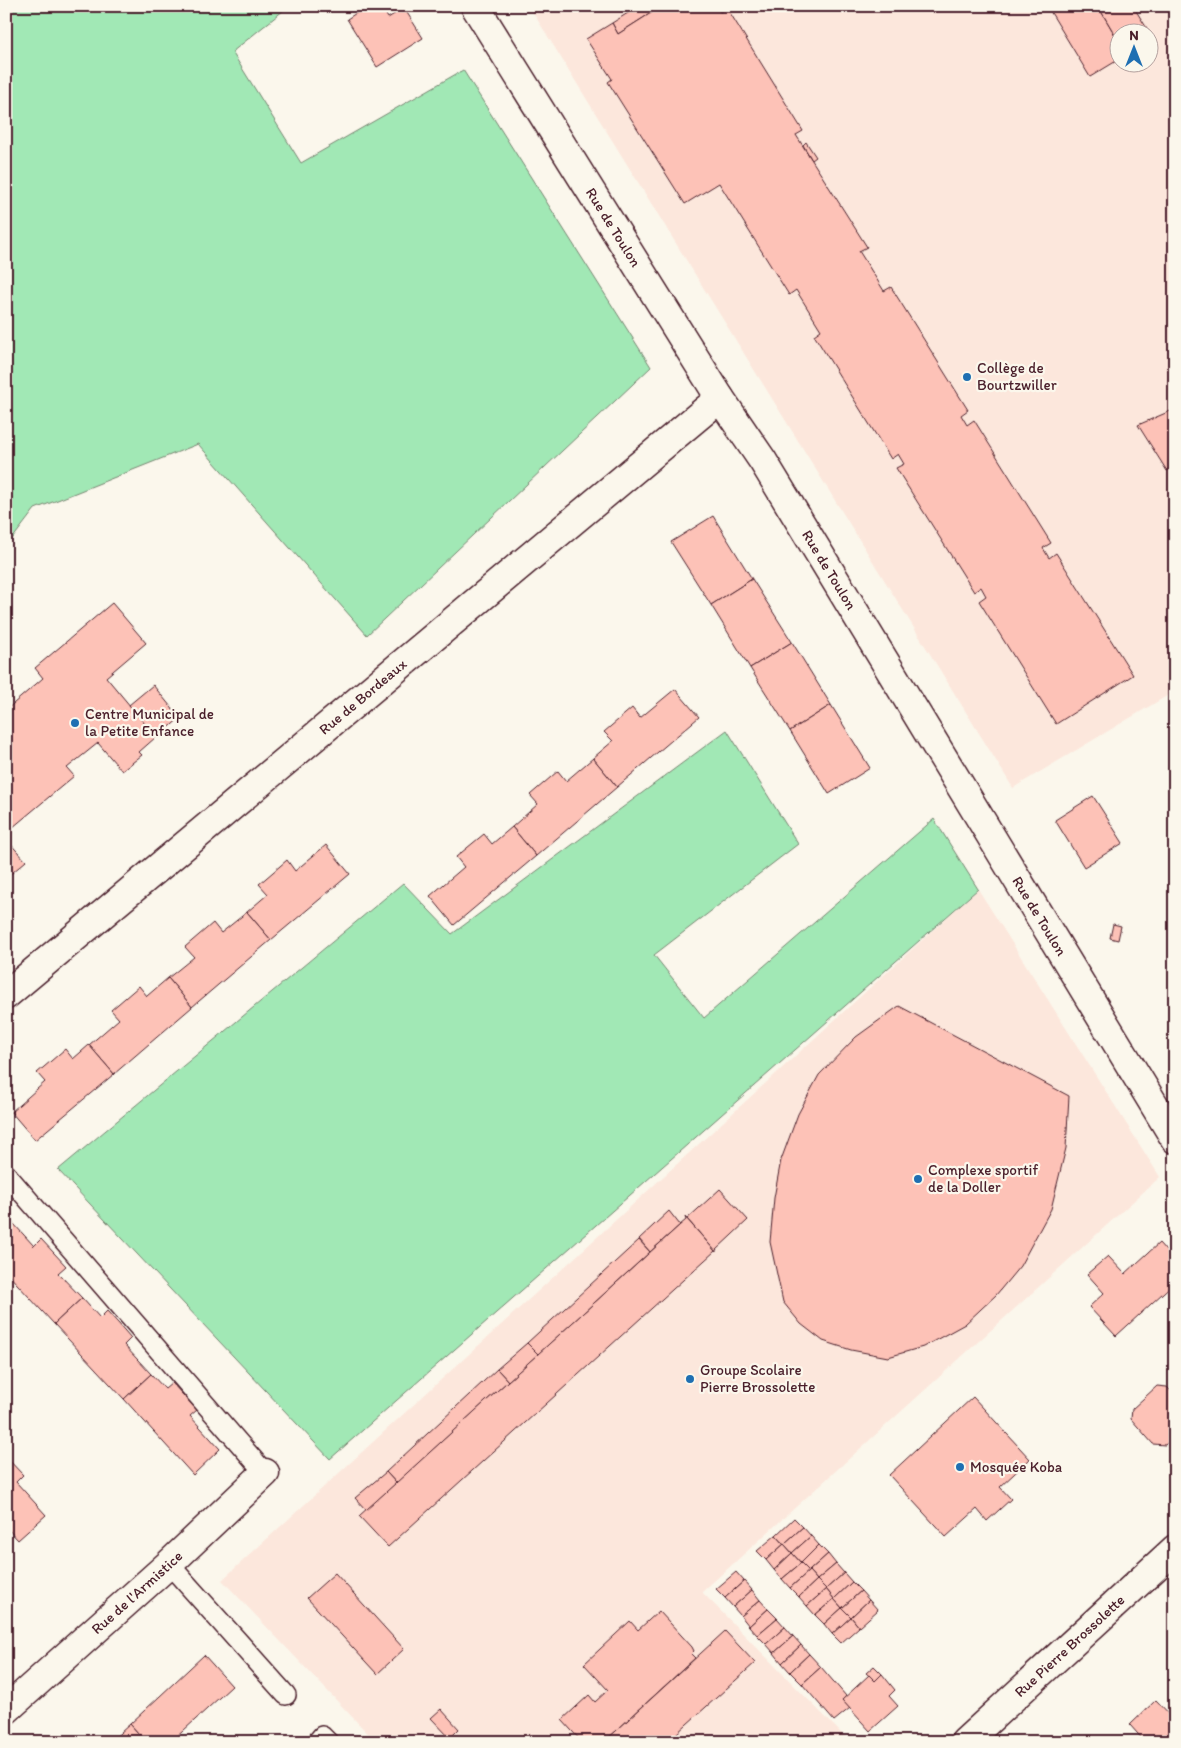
<svg xmlns="http://www.w3.org/2000/svg" width="1181" height="1748" font-family="Itim,sans-serif">
<style>
.built{fill:#fce7dc;fill-rule:evenodd}
.green{fill:#a1e8b5;stroke:#768470}
.building{fill:#fdc2b7;stroke:#4a1f2b}
.lines{fill:none;stroke-linecap:round;stroke-linejoin:round}
.lane-casing{stroke:#4a1f2b;stroke-width:22}
.street-casing{stroke:#4a1f2b;stroke-width:31}
.lane{stroke:#fbf7ec;stroke-width:19}
.street{stroke:#fbf7ec;stroke-width:28}
.poi-dot{fill:#1f6fb2;stroke:#fbf7ec;stroke-width:2}
.labels{text-anchor:middle;dominant-baseline:central;stroke-width:4.5;stroke-linejoin:round;paint-order:stroke}
.street-label{font-size:15px;fill:#4a1f2b;stroke:#fbf7ec}
.poi-label{font-size:15px;fill:#4a1f2b;stroke:#fbf7ec;text-anchor:start}
</style>
<rect width="100%" height="100%" fill="#fbf7ec"/>
<filter id="ink" filterUnits="userSpaceOnUse"><feTurbulence type="fractalNoise" baseFrequency=".02" numOctaves="2"/><feDisplacementMap in="SourceGraphic" scale="10" xChannelSelector="R" yChannelSelector="G"/><feConvolveMatrix kernelMatrix="1 2 1 2 8 2 1 2 1" color-interpolation-filters="sRGB"/></filter>
<g filter="url(#ink)">
<g class="built">
<path d="M 529,6 L 1175,6 L 1175,691 L 1013,788 ZM 1118,32 L 1148,32 L 1148,62 L 1118,62 Z"/>
<polygon points="978,889 1160,1177 702,1592 850,1742 376,1742 222,1580"/>
</g>
<g class="green">
<polygon points="6,6 289,6 232,52 301,163 463,70 651,367 367,635 198,444 35,509 6,547"/>
<polygon points="727,730 798,844 654,955 704,1018 934,819 978,889 330,1459 58,1170 403,883 452,934"/>
</g>
<g class="building">
<polygon points="367,6 381,6 388,18 404,8 423,38 377,67 347,19"/>
<polygon points="639,6 662,6 618,34 612,23"/>
<polygon points="662,6 717,6 720,12 727,8 803,131 796,135 867,247 859,251 884,291 891,287 968,410 961,415 967,425 974,420 1051,543 1043,548 1049,558 1056,553 1133,675 1056,724 979,601 986,596 981,587 974,592 896,468 904,464 898,454 891,459 814,335 821,330 796,290 789,295 719,183 685,204 608,82 612,79 586,39 612,23 618,34"/>
<polygon points="1047,6 1098,6 1118,40 1118,60 1090,77"/>
<polygon points="1098,6 1133,6 1153,38 1148,41 1148,32 1118,32 1118,40"/>
<polygon points="806,142 816,157 812,160 803,145"/>
<polygon points="1175,409 1175,476 1170,469 1167,471 1138,425"/>
<polygon points="713,516 752,579 711,605 671,542"/>
<polygon points="752,579 792,642 750,668 711,605"/>
<polygon points="112,603 146,643 106,677 156,737 139,752 142,755 122,771 98,743 67,768 74,776 6,833 6,710 43,678 35,668"/>
<polygon points="792,642 831,705 790,731 750,668"/>
<polygon points="153,685 180,718 157,738 129,705"/>
<polygon points="675,689 699,717 617,787 593,758 613,741 604,732 632,708 640,718"/>
<polygon points="831,705 870,768 829,794 790,731"/>
<polygon points="593,758 617,787 536,856 512,827 538,804 530,795 558,771 566,781"/>
<polygon points="1093,796 1123,843 1084,867 1055,820"/>
<polygon points="512,827 536,856 454,925 430,896 464,867 456,857 484,834 492,844"/>
<polygon points="6,839 26,861 6,878"/>
<polygon points="326,845 350,874 271,940 247,912 268,894 259,884 287,860 295,871"/>
<polygon points="247,912 271,940 192,1007 168,978 194,957 185,947 213,923 221,933"/>
<polygon points="1113,924 1121,926 1118,940 1110,938"/>
<polygon points="168,978 192,1007 114,1074 89,1045 119,1019 111,1010 139,986 147,996"/>
<polygon points="899,1006 1069,1096 1066,1148 1051,1209 1020,1266 996,1295 965,1324 923,1347 888,1357 851,1350 823,1341 801,1324 783,1302 770,1242 774,1198 781,1160 798,1114 819,1075 856,1037"/>
<polygon points="89,1045 114,1074 35,1140 11,1112 45,1082 37,1073 65,1049 73,1059"/>
<polygon points="720,1189 748,1220 716,1250 716,1252 687,1219"/>
<polygon points="669,1211 680,1225 650,1252 639,1239"/>
<polygon points="685,1217 715,1251 388,1547 359,1516 680,1225 686,1220"/>
<polygon points="13,1223 34,1246 41,1239 54,1253 66,1266 58,1273 82,1298 54,1324 6,1272 6,1228"/>
<polygon points="639,1240 650,1252 538,1354 527,1343"/>
<polygon points="1159,1243 1175,1261 1175,1282 1116,1336 1089,1307 1104,1293 1087,1274 1108,1256 1125,1274"/>
<polygon points="82,1298 100,1318 107,1311 118,1323 131,1338 124,1345 151,1374 124,1399 54,1324"/>
<polygon points="527,1343 538,1354 508,1381 497,1369"/>
<polygon points="497,1369 508,1381 396,1483 386,1472"/>
<polygon points="151,1374 165,1389 172,1383 197,1410 190,1416 220,1449 193,1475 124,1399"/>
<polygon points="1157,1386 1167,1387 1175,1395 1175,1436 1165,1445 1153,1444 1131,1419 1132,1409"/>
<polygon points="973,1397 1030,1459 1000,1487 1011,1499 987,1521 977,1509 946,1537 889,1475"/>
<polygon points="6,1457 23,1475 16,1482 46,1515 18,1540 6,1527"/>
<polygon points="386,1472 396,1483 366,1510 355,1498"/>
<polygon points="794,1518 803,1527 784,1544 776,1535"/>
<polygon points="803,1527 811,1536 792,1553 784,1544"/>
<polygon points="776,1535 784,1544 766,1560 757,1551"/>
<polygon points="811,1536 819,1545 801,1563 792,1553"/>
<polygon points="784,1544 792,1553 774,1570 766,1560"/>
<polygon points="819,1545 828,1554 809,1571 801,1563"/>
<polygon points="792,1553 801,1563 782,1579 774,1570"/>
<polygon points="828,1554 836,1564 817,1580 809,1571"/>
<polygon points="801,1563 809,1571 790,1588 782,1579"/>
<polygon points="836,1564 844,1573 826,1589 817,1580"/>
<polygon points="809,1571 817,1580 799,1597 790,1588"/>
<polygon points="736,1572 744,1581 725,1598 716,1589"/>
<polygon points="335,1573 404,1649 377,1674 307,1598"/>
<polygon points="844,1573 852,1582 834,1599 826,1589"/>
<polygon points="817,1580 826,1589 807,1606 799,1597"/>
<polygon points="744,1581 752,1590 733,1607 725,1598"/>
<polygon points="852,1582 861,1591 842,1608 834,1599"/>
<polygon points="826,1589 834,1599 815,1615 807,1606"/>
<polygon points="752,1590 760,1600 741,1616 733,1607"/>
<polygon points="861,1591 869,1600 851,1617 842,1608"/>
<polygon points="834,1599 842,1608 824,1624 815,1615"/>
<polygon points="760,1600 768,1609 749,1626 741,1616"/>
<polygon points="869,1600 878,1610 859,1627 851,1617"/>
<polygon points="842,1608 851,1617 832,1634 824,1624"/>
<polygon points="768,1609 777,1618 757,1635 749,1626"/>
<polygon points="659,1611 692,1647 694,1651 691,1654 695,1658 604,1742 582,1742 562,1720 589,1695 595,1702 608,1690 584,1664 630,1621 638,1630"/>
<polygon points="851,1617 859,1627 841,1643 832,1634"/>
<polygon points="777,1618 785,1627 766,1644 757,1635"/>
<polygon points="785,1627 793,1636 774,1653 766,1644"/>
<polygon points="725,1631 755,1663 667,1742 604,1742"/>
<polygon points="793,1636 801,1645 782,1663 774,1653"/>
<polygon points="801,1645 809,1654 790,1672 782,1663"/>
<polygon points="809,1654 821,1667 802,1684 790,1672"/>
<polygon points="204,1655 232,1686 171,1742 146,1742 130,1724"/>
<polygon points="874,1666 882,1674 875,1681 866,1673"/>
<polygon points="821,1667 846,1696 842,1700 850,1708 834,1721 802,1684"/>
<polygon points="882,1674 895,1690 889,1696 898,1706 870,1731 842,1700 869,1675 875,1681"/>
<polygon points="1156,1700 1175,1720 1175,1734 1166,1742 1145,1742 1130,1725"/>
<polygon points="441,1709 459,1729 450,1738 431,1718"/>
<polygon points="130,1724 146,1742 110,1742"/>
</g>
<g class="lines">
<defs>
<g id="lane">
<polyline points="6,1174 265,1473"/>
<polyline points="169,1564 286,1695"/>
<polyline points="317,1742 322,1736 328,1742"/>
</g>
<g id="street">
<path id="s1" d="M 475,6 L 720,398 L 763,461 L 1175,1139"/>
<path id="s2" d="M 6,995 L 720,398"/>
<path id="s3" d="M 6,1710 L 169,1564 L 265,1473"/>
<path id="s4" d="M 965,1742 L 1175,1549"/>
</g>
</defs>
<use href="#lane" class="lane-casing"/>
<use href="#street" class="street-casing"/>
<use href="#lane" class="lane"/>
<use href="#street" class="street"/>
</g>
</g>
<g class="poi-dot">
<circle cx="967" cy="377" r="5"/>
<circle cx="75" cy="723" r="5"/>
<circle cx="918" cy="1179" r="5"/>
<circle cx="690" cy="1379" r="5"/>
<circle cx="960" cy="1467" r="5"/>
</g>
<g class="labels">
<g class="street-label">
<text stroke="none"><textPath href="#s1" startOffset="261">Rue de Toulon</textPath></text>
<text stroke="none"><textPath href="#s1" startOffset="666">Rue de Toulon</textPath></text>
<text stroke="none"><textPath href="#s2" startOffset="465">Rue de Bordeaux</textPath></text>
<text stroke="none"><textPath href="#s1" startOffset="1071">Rue de Toulon</textPath></text>
<text stroke="none"><textPath href="#s3" startOffset="176">Rue de l'Armistice</textPath></text>
<text stroke="none"><textPath href="#s4" startOffset="142">Rue Pierre Brossolette</textPath></text>
</g>
<g class="poi-label">
<text x="977" y="368">Collège de<tspan x="977" dy="17">Bourtzwiller</tspan></text>
<text x="85" y="714">Centre Municipal de<tspan x="85" dy="17">la Petite Enfance</tspan></text>
<text x="928" y="1170">Complexe sportif<tspan x="928" dy="17">de la Doller</tspan></text>
<text x="700" y="1370">Groupe Scolaire<tspan x="700" dy="17">Pierre Brossolette</tspan></text>
<text x="970" y="1467">Mosquée Koba</text>
</g>
</g>
<rect width="1181" height="1748" fill="none" stroke="#fbf7ec" stroke-width="25"/>
<rect x="12" y="12" width="1156" height="1723" fill="none" stroke="#4a1f2b" stroke-width="2" filter="url(#ink)"/>
<g transform="translate(1134 48)"><circle r="24" fill="#fbf7ec" stroke="#b4a19f"/>
<path d="M0-4L9 19L0 12L-9 19Z" fill="#1f6fb2"/>
<text y="-8" font-size="14" font-weight="bold" text-anchor="middle" fill="#4a1f2b">N</text>
</g>
</svg>
